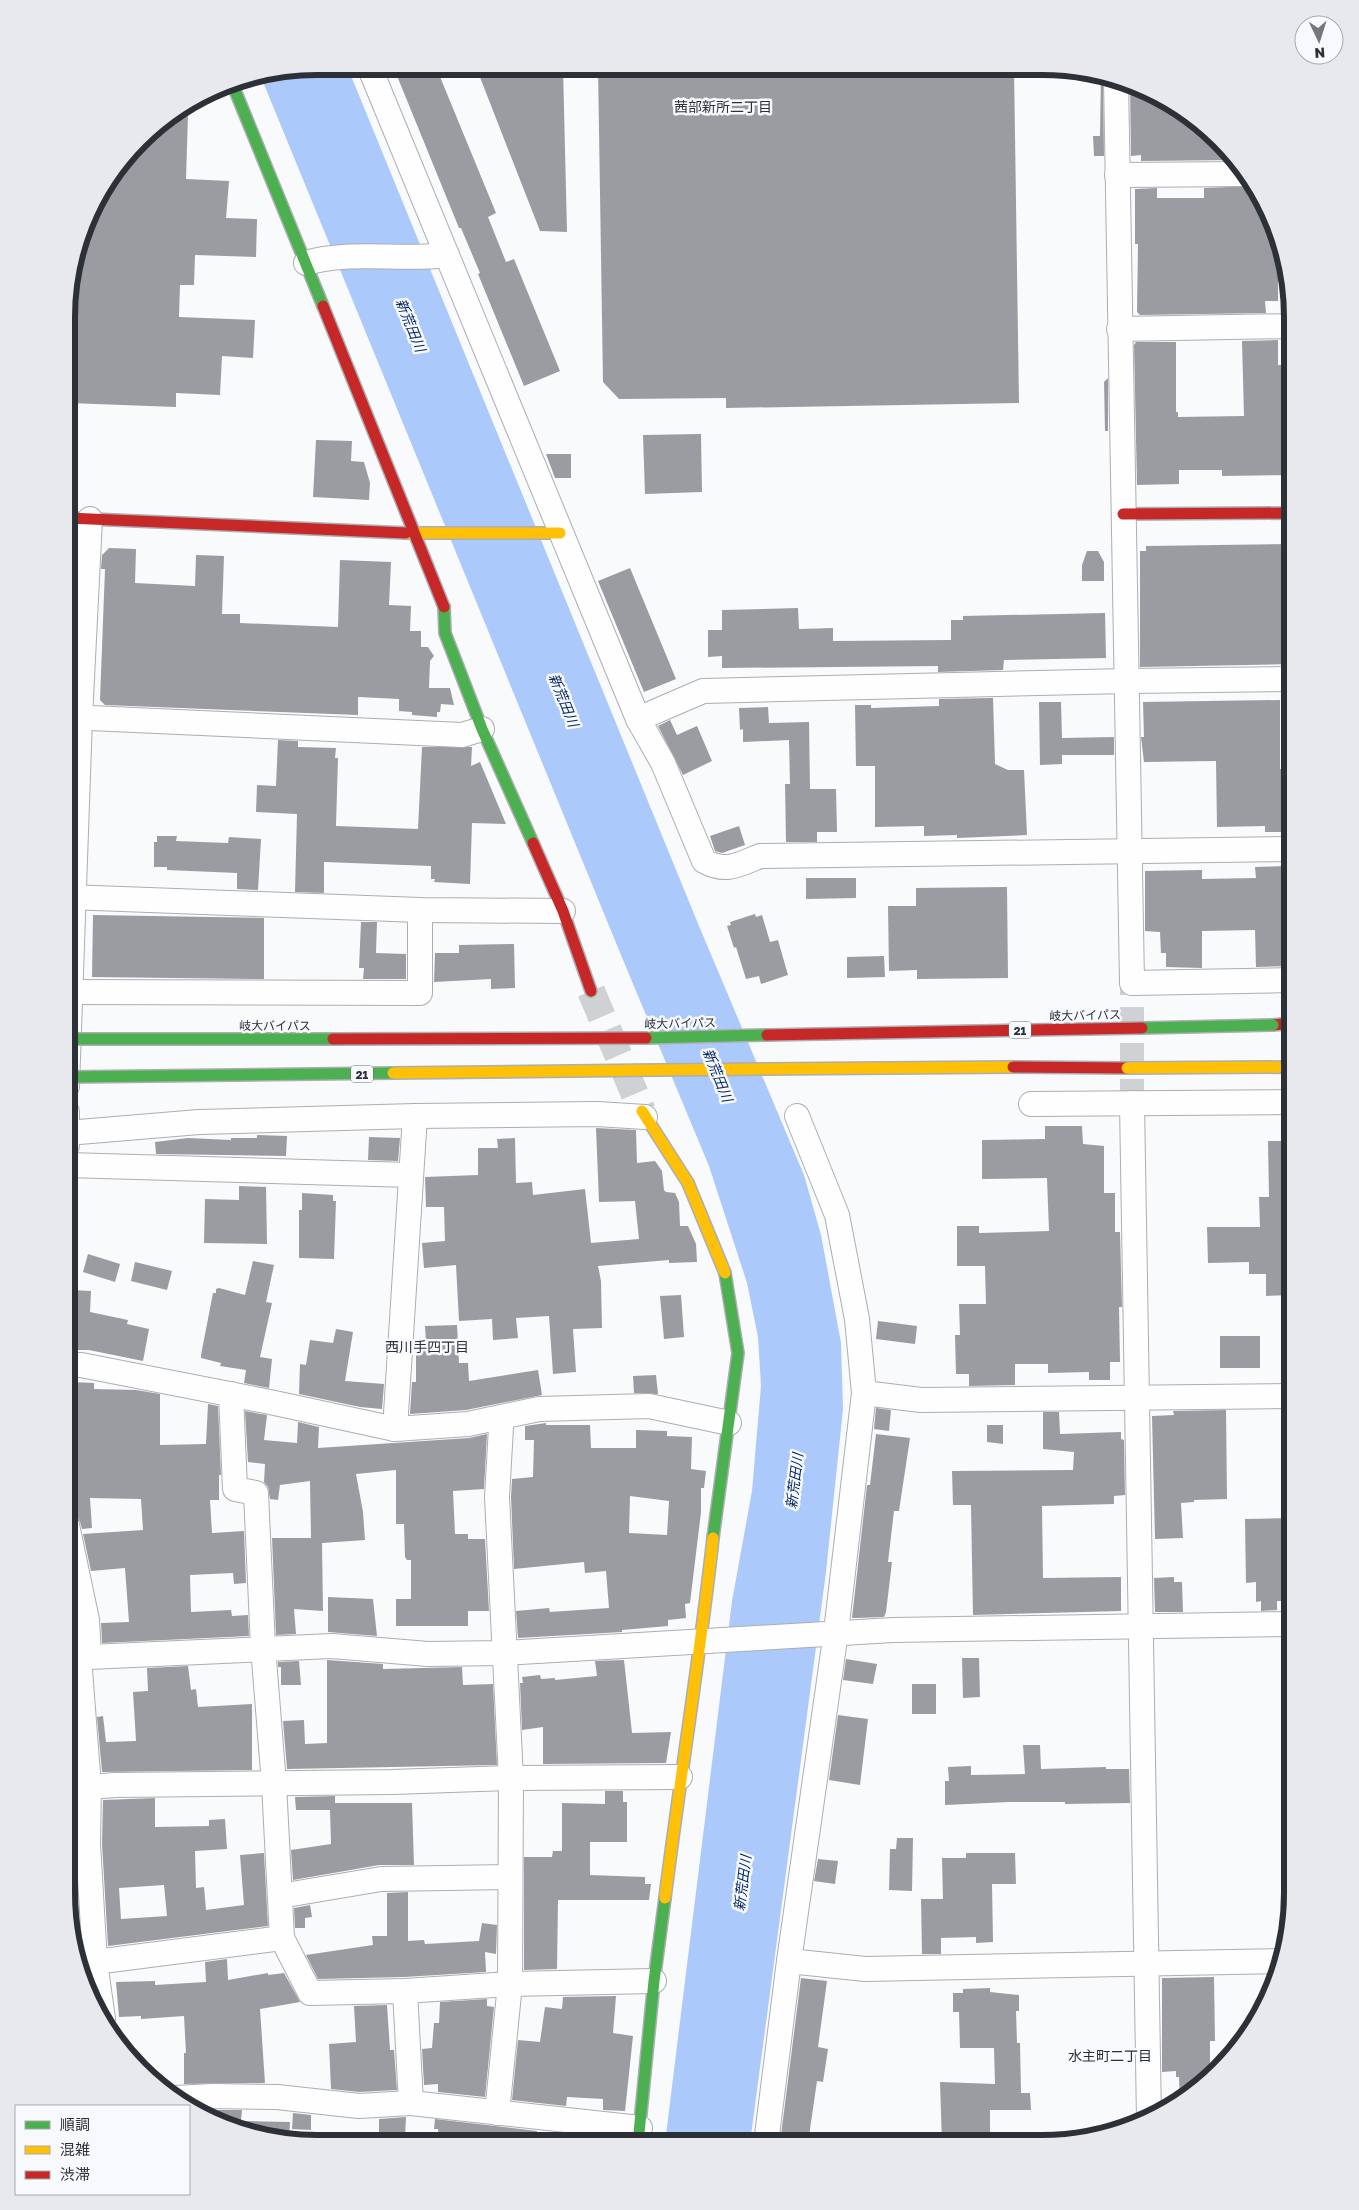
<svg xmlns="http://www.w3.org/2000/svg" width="1359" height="2210" font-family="'Golos Text','Noto Sans JP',sans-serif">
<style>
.water{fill:#abc9fb}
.building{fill:#9a9ca1;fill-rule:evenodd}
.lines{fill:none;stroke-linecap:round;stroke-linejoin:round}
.street-tunnel{stroke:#cfd2d5;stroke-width:24;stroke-dasharray:24 12;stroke-linecap:butt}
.secondary-tunnel{stroke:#cfd2d5;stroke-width:28;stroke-dasharray:28 14;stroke-linecap:butt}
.street-casing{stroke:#abaeb2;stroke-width:26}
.fast-casing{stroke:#abaeb2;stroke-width:14}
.slow-casing{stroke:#abaeb2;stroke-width:14}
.jam-casing{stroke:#abaeb2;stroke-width:14}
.street{stroke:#fefeff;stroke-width:24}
.fast{stroke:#4caf50;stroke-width:11}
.slow{stroke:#ffc107;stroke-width:11}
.jam{stroke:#c62828;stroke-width:11}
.fast-bridge-casing{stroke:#abaeb2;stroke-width:14;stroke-linecap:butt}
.slow-bridge-casing{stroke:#abaeb2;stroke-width:14;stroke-linecap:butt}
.jam-bridge-casing{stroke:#abaeb2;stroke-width:14;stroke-linecap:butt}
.fast-bridge{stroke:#4caf50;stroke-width:11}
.slow-bridge{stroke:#ffc107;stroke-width:11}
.jam-bridge{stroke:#c62828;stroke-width:11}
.labels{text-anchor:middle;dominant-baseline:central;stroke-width:5;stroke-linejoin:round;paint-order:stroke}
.shield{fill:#f7f9fd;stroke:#696c72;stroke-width:1}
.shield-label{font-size:11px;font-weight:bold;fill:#2c3037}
.street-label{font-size:12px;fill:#2c3037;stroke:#f7f9fd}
.neighbourhood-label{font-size:14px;fill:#2c3037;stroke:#f7f9fd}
.water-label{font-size:14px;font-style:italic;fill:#052864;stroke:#f7f9fd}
.rim{fill:none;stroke:#2c3037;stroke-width:6}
</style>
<rect width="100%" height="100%" fill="#f8fafc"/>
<polygon class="water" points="317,66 347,66 699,926 804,1175 821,1235 841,1343 843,1409 826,1572 750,2143 665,2143 732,1601 752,1491 761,1386 758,1337 747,1283 709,1166 621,955 261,77"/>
<g class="building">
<polygon points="393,66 436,67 496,213 488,217 506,262 514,259 560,371 524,386 478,274 480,273 461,228 459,228"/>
<polygon points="476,67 563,67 567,232 540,231"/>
<polygon points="598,67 1014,68 1019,403 726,408 726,398 619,399 603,382"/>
<polygon points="1101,75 1103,76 1104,156 1094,156 1093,136 1100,136"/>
<polygon points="1130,83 1138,85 1195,118 1237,160 1141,161 1141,155 1131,156"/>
<polygon points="175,114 188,114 186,179 229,181 226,218 257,219 256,257 195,255 194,285 180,285 179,317 255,320 253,358 222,356 220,395 176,393 176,407 69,403 71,317 68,317 68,292 72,292 73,268 92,206 151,129"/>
<polygon points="1253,186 1274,221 1283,268 1278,268 1278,301 1265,301 1266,313 1140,315 1137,312 1138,244 1135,244 1135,189 1157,188 1157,198 1204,198 1204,188"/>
<polygon points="1278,340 1278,365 1293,365 1293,475 1222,476 1222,470 1179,470 1179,484 1137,485 1134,345 1136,342 1176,342 1176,412 1178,412 1178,417 1244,416 1242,341"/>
<polygon points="1108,378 1108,431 1105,431 1104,382"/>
<polygon points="701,434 702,492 645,494 643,435"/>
<polygon points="316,440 352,441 351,461 364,462 370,483 369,500 313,497"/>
<polygon points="546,454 571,454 571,478 555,478"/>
<polygon points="1293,544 1293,664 1140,667 1140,551 1146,551 1146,546"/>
<polygon points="109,548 136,549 135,583 195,586 196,555 224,556 222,614 240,614 240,623 338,627 340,560 391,562 389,605 411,606 410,631 421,631 421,647 428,647 434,656 430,661 429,688 450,688 454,705 441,704 440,712 437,712 437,717 412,715 412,712 399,711 399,699 358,697 358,715 105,705 100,700 105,569 101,569 102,555"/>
<polygon points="1087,551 1098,551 1104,562 1104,581 1082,581 1082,565"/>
<polygon points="630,568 676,679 644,692 598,581"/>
<polygon points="798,608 799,629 833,628 833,641 951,640 951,620 963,620 963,616 1105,613 1106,658 1004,660 1003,670 938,672 938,666 722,668 722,656 708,657 708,630 722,630 722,610"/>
<polygon points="993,698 995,764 1008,770 1024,770 1027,835 957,838 957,835 924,836 924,826 875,827 875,766 856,766 855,705 871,705 871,708 939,706 939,699"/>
<polygon points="1280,700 1280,769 1293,769 1293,832 1265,832 1265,826 1217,827 1216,761 1144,762 1141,737 1144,737 1143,702"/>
<polygon points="1039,702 1061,702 1062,738 1114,737 1114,755 1062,755 1062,764 1040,765"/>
<polygon points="768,707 769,723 809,722 810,789 836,789 837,832 817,832 817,842 786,842 785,784 790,784 789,740 743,742 743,729 740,730 739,708"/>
<polygon points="670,720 677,735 697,726 712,761 683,775 658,726"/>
<polygon points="278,740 298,741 298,747 336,748 335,758 338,758 336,826 418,829 422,747 472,747 471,766 480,762 506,824 472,823 470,884 434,882 435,879 431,879 431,866 324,862 324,893 295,892 297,814 256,812 257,785 276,786"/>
<polygon points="739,826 745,845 722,853 715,851 710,836"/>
<polygon points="157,836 177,836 176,841 228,843 229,837 261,839 258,890 237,889 237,873 167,870 167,867 154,867 154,842 157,842"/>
<polygon points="1288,866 1289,907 1293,907 1293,966 1256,967 1255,930 1202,931 1202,968 1166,967 1166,953 1161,953 1160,932 1145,931 1145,871 1202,870 1202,879 1256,878 1255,867"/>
<polygon points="806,878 856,878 856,898 806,899"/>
<polygon points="1007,887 1008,978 917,979 917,970 889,971 888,906 916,906 916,888"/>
<polygon points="755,914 756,917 762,915 770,942 778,940 788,975 761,984 759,976 746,979 736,947 734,948 727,926 731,925 730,922"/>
<polygon points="93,915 264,918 264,979 92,977"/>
<polygon points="361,922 377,922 376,953 406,954 406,979 363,979 364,968 359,968"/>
<polygon points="514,944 515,988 491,989 491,979 434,982 435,953 459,953 459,945"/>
<polygon points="884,956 885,977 847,978 847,957"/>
<polygon points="1045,1126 1082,1126 1083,1144 1104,1146 1104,1193 1115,1193 1115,1232 1120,1232 1122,1307 1119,1307 1120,1362 1110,1362 1110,1380 1089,1380 1089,1372 1048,1373 1048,1364 1015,1364 1015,1385 969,1386 969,1374 956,1374 955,1335 960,1335 959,1304 986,1304 985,1266 957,1266 957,1226 979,1226 979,1233 1049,1231 1047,1178 982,1179 982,1140 1045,1139"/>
<polygon points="596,1128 636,1130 637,1163 655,1161 662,1171 664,1190 666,1192 675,1193 679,1202 680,1226 688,1226 696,1244 697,1262 669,1263 669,1260 598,1266 601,1281 602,1328 573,1329 576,1372 553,1374 549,1316 516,1318 518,1338 493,1340 492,1319 459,1321 456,1265 424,1268 422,1243 445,1241 444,1207 426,1207 425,1177 478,1175 478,1148 498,1148 497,1139 515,1138 516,1183 532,1182 533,1195 585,1189 591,1243 639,1239 635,1201 599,1202"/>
<polygon points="257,1135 287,1136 286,1156 156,1154 155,1142 188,1138 231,1140 231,1138 257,1138"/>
<polygon points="369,1137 400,1138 398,1161 368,1160"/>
<polygon points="1268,1141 1292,1141 1292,1295 1266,1296 1266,1274 1249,1274 1249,1262 1208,1263 1207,1227 1260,1227 1259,1197 1269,1197"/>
<polygon points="239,1186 266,1187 267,1244 204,1243 205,1199 239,1200"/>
<polygon points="302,1193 333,1195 333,1201 336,1201 334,1259 299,1258 299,1210 302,1210"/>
<polygon points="88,1254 120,1264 115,1282 83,1272"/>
<polygon points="253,1261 274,1265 266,1302 272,1303 260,1357 272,1359 269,1388 244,1383 246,1370 220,1366 221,1363 201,1358 201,1355 213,1293 216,1293 216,1289 219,1288 245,1295"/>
<polygon points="135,1262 172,1271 167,1290 131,1281"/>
<polygon points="70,1290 91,1291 90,1312 128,1320 127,1324 149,1329 143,1361 89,1350 68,1350"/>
<polygon points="681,1295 684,1337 664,1339 660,1296"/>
<polygon points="878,1321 917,1326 915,1344 876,1339"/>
<polygon points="457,1325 459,1363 468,1363 469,1381 538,1370 542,1395 466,1410 410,1414 412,1382 416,1382 416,1343 426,1343 425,1326"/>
<polygon points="336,1329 353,1332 345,1381 384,1384 382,1409 360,1407 299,1394 300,1364 306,1365 310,1340 333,1343"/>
<rect x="1220" y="1336" width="40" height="32"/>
<polygon points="656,1375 658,1394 634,1393 633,1376"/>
<polygon points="71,1382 94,1383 94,1389 136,1390 160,1394 160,1445 206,1444 208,1404 218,1406 221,1475 219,1475 219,1500 210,1500 212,1533 244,1531 246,1583 234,1584 233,1573 190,1575 191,1612 231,1610 232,1616 248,1615 249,1636 102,1643 101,1623 129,1622 125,1568 91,1571 83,1534 143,1530 141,1499 90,1498 92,1528 82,1529 80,1522 75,1514 71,1451 68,1451"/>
<polygon points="876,1408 891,1410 889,1431 874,1429"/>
<polygon points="1226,1410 1227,1499 1194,1500 1194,1502 1181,1503 1183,1538 1155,1539 1152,1416 1174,1415 1173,1411"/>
<polygon points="245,1411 267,1415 264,1440 297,1443 298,1422 319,1427 318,1448 469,1438 487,1434 484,1489 453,1491 455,1534 468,1534 468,1539 485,1539 489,1611 468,1611 468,1626 396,1626 396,1599 411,1599 411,1560 407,1560 405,1557 404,1524 396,1524 396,1470 356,1474 363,1512 365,1540 322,1543 323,1611 294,1609 296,1634 276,1635 272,1538 311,1538 310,1481 280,1485 278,1500 270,1499 268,1487 264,1482 265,1464 248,1462"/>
<polygon points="1043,1412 1059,1412 1060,1434 1121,1432 1121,1439 1124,1440 1125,1495 1114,1496 1114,1504 1042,1506 1043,1578 1121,1577 1121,1611 973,1615 971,1505 953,1505 952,1471 1073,1470 1074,1452 1043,1449"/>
<path d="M 546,1423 L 546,1425 L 590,1425 L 591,1448 L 636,1448 L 636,1430 L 667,1431 L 667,1436 L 692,1437 L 691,1469 L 706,1471 L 704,1488 L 701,1488 L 701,1512 L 690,1603 L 685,1604 L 686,1618 L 668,1620 L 668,1626 L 622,1630 L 622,1632 L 518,1638 L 516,1611 L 549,1608 L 550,1612 L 609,1608 L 606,1571 L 585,1573 L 584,1562 L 514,1569 L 511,1497 L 512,1479 L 533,1477 L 534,1440 L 525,1440 L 525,1426 ZM 630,1496 L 669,1501 L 667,1535 L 629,1533 Z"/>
<polygon points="987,1425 1003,1425 1003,1444 987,1442"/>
<polygon points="876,1434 910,1438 899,1511 894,1511 888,1562 892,1562 886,1612 884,1617 856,1618 852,1618 867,1485 870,1485"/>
<polygon points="1292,1518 1292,1589 1281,1589 1281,1601 1277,1601 1277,1610 1261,1611 1261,1601 1256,1602 1256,1582 1246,1583 1245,1519"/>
<polygon points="1174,1577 1174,1582 1182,1582 1183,1612 1155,1612 1154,1578"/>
<polygon points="328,1597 373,1599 377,1636 328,1632"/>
<polygon points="962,1658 979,1658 980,1697 963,1698"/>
<polygon points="846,1659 877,1664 873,1684 843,1680"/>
<polygon points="327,1660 383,1664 383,1669 462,1667 463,1685 493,1684 497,1765 287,1769 283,1721 304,1720 305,1744 327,1743"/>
<polygon points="624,1660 632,1733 671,1732 666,1763 543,1764 543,1727 522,1730 520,1683 523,1683 522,1677 540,1675 541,1679 555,1678 555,1680 597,1676 595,1661"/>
<polygon points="299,1661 301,1685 281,1685 281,1667 278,1667 278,1662"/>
<polygon points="188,1666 191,1690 196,1689 198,1707 252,1704 252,1770 102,1772 97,1717 103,1716 106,1742 136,1741 133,1692 148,1691 147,1668"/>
<rect x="912" y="1684" width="24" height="30"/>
<polygon points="838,1715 868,1719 860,1785 829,1780"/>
<polygon points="66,1720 70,1720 75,1787 74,1831 66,1831"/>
<polygon points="1023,1745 1040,1745 1041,1769 1106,1767 1106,1769 1129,1769 1130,1803 1065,1804 1065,1802 1009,1802 945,1805 945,1781 949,1781 948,1767 971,1766 971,1775 1025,1774"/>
<polygon points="605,1791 623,1791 623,1802 627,1802 627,1842 590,1842 590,1875 645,1877 645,1884 651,1884 649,1900 558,1900 557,1969 524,1970 524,1857 552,1857 553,1851 562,1851 562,1803 605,1804"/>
<polygon points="335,1796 335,1803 412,1803 414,1865 379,1865 293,1880 291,1850 331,1844 330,1810 296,1810 295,1797"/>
<path d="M 155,1798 L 155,1827 L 209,1826 L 209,1820 L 225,1819 L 227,1849 L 195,1851 L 196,1888 L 204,1887 L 206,1910 L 244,1905 L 240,1855 L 264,1853 L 268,1926 L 108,1946 L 102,1844 L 103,1800 ZM 164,1885 L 167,1916 L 121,1919 L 119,1888 Z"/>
<polygon points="897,1838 913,1838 912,1891 889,1890 890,1849 896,1849"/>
<polygon points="966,1853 1015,1853 1016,1884 992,1884 993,1942 976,1943 976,1937 941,1938 941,1954 922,1954 921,1899 943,1899 942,1858 966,1858"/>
<polygon points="818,1859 838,1861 835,1884 814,1881"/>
<polygon points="408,1892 408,1941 424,1940 425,1944 479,1941 482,1923 497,1925 496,1954 485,1952 486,1972 404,1977 318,1979 306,1955 373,1945 372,1936 387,1936 387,1893"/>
<polygon points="78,1905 81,1952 78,1952 69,1906"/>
<polygon points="310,1905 312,1917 305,1918 305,1928 295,1928 294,1908"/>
<polygon points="227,1959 228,1980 268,1973 268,1975 284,1973 300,2002 260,2009 265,2083 184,2084 184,2053 186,2053 184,2016 141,2019 141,2016 119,2017 116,1982 155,1981 155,1985 206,1982 205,1962"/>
<polygon points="1214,1977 1215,2041 1210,2041 1210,2076 1194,2092 1180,2101 1179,2077 1176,2077 1176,2071 1162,2072 1162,1978"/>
<polygon points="801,1978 827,1981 818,2047 828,2049 823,2082 817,2081 808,2143 780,2143"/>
<polygon points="990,1988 990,1992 1019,1995 1019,2011 1016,2011 1017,2043 1020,2043 1021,2093 1030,2093 1031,2110 990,2110 990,2144 942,2143 940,2082 995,2084 994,2048 960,2048 959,2012 953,2012 953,1993 963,1993 963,1989"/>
<polygon points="616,1996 613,2033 633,2036 625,2111 603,2110 603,2099 567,2097 566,2106 512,2100 518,2040 540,2042 545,2007 562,2009 563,1997"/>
<polygon points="487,1999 487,2006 494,2007 485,2097 438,2092 438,2084 424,2085 422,2049 432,2048 434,2023 439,2023 440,2002"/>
<polygon points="387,2005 390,2050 394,2050 397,2090 359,2092 331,2089 329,2044 356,2042 354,2006"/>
<polygon points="213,2110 242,2110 241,2121 290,2122 289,2142 221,2125 197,2111"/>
<polygon points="293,2113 311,2115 311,2130 292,2129"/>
<polygon points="406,2117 405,2137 379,2137 379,2119"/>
<polygon points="435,2119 537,2131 536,2142 443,2142 444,2140 439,2140 438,2129 434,2129"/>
</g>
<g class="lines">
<polyline class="street-tunnel" points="1132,1103 1132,983"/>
<polyline class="secondary-tunnel" points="591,991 642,1111"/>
<defs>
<g id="street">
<path d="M 369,66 L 638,719 L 663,763 L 704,861 C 726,873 738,865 760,856 L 1293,849"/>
<polyline points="1116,79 1132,983 1293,980"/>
<polyline points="1117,175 1246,174"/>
<path d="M 306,263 C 349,250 401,261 447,255"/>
<polyline points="1119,329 1293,326"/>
<polyline points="68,717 462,735 482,729"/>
<polyline points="638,719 703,691 1127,681 1293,679"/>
<polyline points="68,897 420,910 563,911"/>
<polyline points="67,992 420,993 420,910"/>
<polyline points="67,1086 80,718 90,519"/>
<polyline points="1132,1103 1149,2119"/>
<polyline points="1031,1104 1292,1102"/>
<polyline points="67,1133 199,1122 415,1116 597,1114 645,1117"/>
<polyline points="67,1145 67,1112"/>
<polyline points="67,1165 411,1175"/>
<polyline points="67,1365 81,1365 270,1402 395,1429 468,1424 539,1409 649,1406 729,1423"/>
<polyline points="864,1393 921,1400 1292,1396"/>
<polyline points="231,1394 235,1489 256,1493 263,1647 274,1784 282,1938 310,1993 405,1991"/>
<polyline points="395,1429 415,1116"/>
<polyline points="67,1525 87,1620 89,1656"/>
<polyline points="79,1657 89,1787 88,1844 95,1962 103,2019"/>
<polyline points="67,1658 332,1646 428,1654 503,1653 893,1630 1292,1624"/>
<polyline points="89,1787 115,1785 392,1782 511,1778 680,1777"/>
<polyline points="66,1845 88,1844"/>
<polyline points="280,1896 381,1879 510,1877"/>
<polyline points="789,1961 865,1969 1282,1961"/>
<polyline points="95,1962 282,1938"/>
<polyline points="175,2098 213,2096 277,2097 359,2106 411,2103 640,2128"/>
<polyline points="411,2103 405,1991 510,1984 654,1981"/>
<polyline points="497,2113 510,1984 511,1778 497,1497 501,1427 499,1418"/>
<polyline points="766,2143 789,1961 836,1632 864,1393 857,1319 837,1215 797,1116"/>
</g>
<g id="fast">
<polyline points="232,83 323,306"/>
<polyline points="444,607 445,633 482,729 533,843"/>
<polyline points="646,1038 767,1035"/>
<polyline points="713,1538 738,1353 725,1273"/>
<polyline points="638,2143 654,1981 665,1898"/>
</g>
<g id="slow">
<polyline points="406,533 560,533"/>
<polyline points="657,1070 1013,1067"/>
<polyline points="642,1111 688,1183 725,1273"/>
<path d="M 665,1898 C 680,1778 700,1658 713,1538"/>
</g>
<g id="jam">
<polyline points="323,306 444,607"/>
<polyline points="1123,514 1293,513"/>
<polyline points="68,518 406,533"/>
<polyline points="533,843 563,911 591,991"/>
<polyline points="1273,1025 1293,1023"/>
<polyline points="1013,1067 1127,1068"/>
</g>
</defs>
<use href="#street" class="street-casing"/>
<use href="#fast" class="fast-casing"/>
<use href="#slow" class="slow-casing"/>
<use href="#jam" class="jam-casing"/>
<use href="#street" class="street"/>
<use href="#fast" class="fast"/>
<use href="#slow" class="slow"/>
<use href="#jam" class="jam"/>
<defs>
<g id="fast-bridge">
<polyline points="1142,1028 1273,1025"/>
<polyline points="67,1039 333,1039"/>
<polyline points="67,1077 393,1073"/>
</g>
<g id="slow-bridge">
<polyline points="1127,1068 1292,1067"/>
<polyline points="393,1073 657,1070"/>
</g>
<g id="jam-bridge">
<polyline points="767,1035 1142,1028"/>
<polyline points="333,1039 646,1038"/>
</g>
</defs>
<use href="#fast-bridge" class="fast-bridge-casing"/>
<use href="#slow-bridge" class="slow-bridge-casing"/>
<use href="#jam-bridge" class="jam-bridge-casing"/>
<use href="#fast-bridge" class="fast-bridge"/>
<use href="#slow-bridge" class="slow-bridge"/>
<use href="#jam-bridge" class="jam-bridge"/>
</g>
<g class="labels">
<g class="shield">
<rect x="1009" y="1021.5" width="22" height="17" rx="4"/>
<rect x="351" y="1065.5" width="22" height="17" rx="4"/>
</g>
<g class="shield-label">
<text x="1020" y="1030">21</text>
<text x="362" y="1074">21</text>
</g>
<g class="street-label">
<text transform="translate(1085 1015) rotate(-1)">岐大バイパス</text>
<text transform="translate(680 1023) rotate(-1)">岐大バイパス</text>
<text x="275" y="1025">岐大バイパス</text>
</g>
<g class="neighbourhood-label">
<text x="723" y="106">茜部新所二丁目</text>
<text x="427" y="1346">西川手四丁目</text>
<text x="1110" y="2055">水主町二丁目</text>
</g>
<g class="water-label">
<text transform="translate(411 325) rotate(68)">新荒田川</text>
<text transform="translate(564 700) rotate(68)">新荒田川</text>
<text transform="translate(718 1075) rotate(68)">新荒田川</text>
<text transform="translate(794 1481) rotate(-83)">新荒田川</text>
<text transform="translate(742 1883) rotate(-83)">新荒田川</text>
</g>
</g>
<path d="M0 0H1359V2210H0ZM317 75H1042A242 242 0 0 1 1284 317V1893A242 242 0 0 1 1042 2135H317A242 242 0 0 1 75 1893V317A242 242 0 0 1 317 75Z" fill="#e7e9ed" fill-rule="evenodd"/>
<path class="rim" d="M317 75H1042A242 242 0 0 1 1284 317V1893A242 242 0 0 1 1042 2135H317A242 242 0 0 1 75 1893V317A242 242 0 0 1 317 75Z"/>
<rect x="15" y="2105" width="175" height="90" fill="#f7f9fd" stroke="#a6a9ae"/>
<rect x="25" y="2121" width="25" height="8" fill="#4caf50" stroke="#a6a9ae"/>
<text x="60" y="2130" font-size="15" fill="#2c3037">順調</text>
<rect x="25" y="2146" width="25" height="8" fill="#ffc107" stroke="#a6a9ae"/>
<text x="60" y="2155" font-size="15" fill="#2c3037">混雑</text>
<rect x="25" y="2171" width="25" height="8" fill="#c62828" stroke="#a6a9ae"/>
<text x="60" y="2180" font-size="15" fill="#2c3037">渋滞</text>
<g transform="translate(1319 40) rotate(176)"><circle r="24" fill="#f7f9fd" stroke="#a6a9ae"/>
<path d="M0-4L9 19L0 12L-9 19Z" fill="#73777c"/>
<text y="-8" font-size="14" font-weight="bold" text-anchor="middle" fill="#2c3037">N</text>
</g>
</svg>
